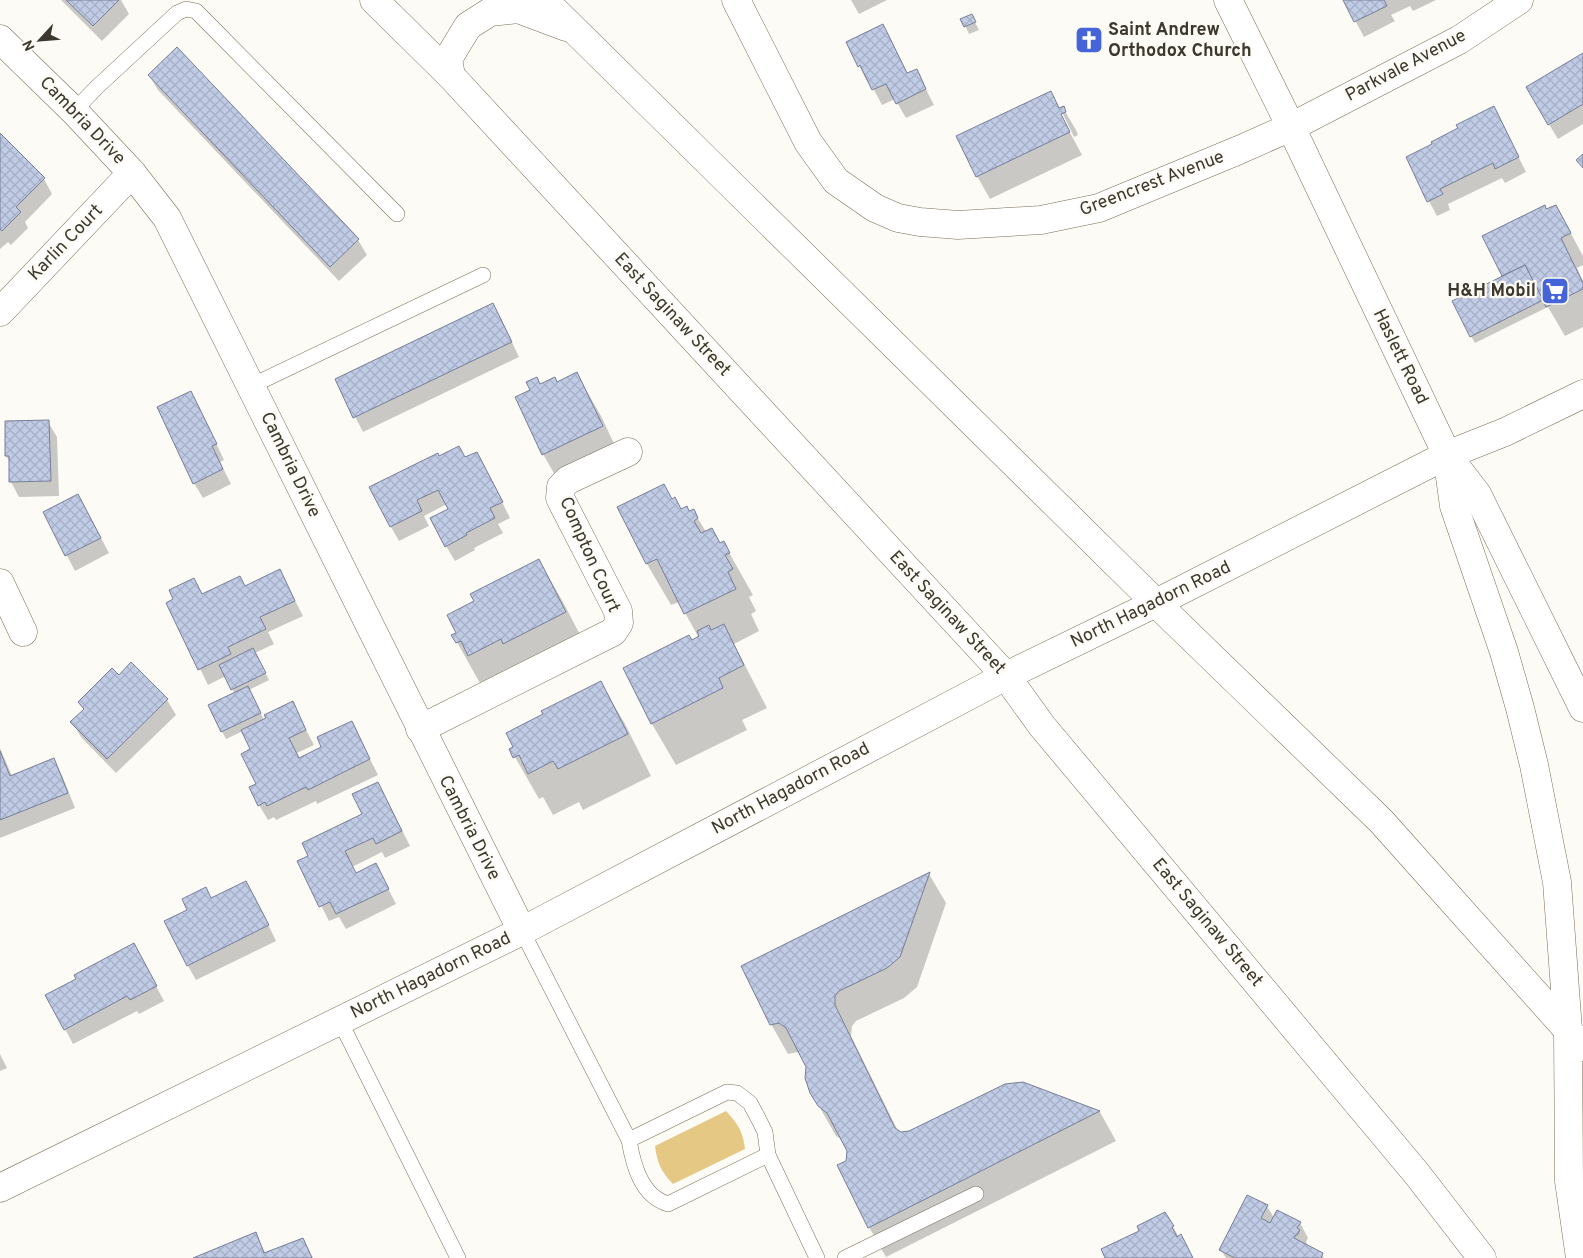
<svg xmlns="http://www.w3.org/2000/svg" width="1583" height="1258" font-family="Overpass,sans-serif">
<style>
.grass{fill:#e5c884}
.shadow{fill:#0003}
.building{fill:url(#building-cross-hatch);stroke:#767f98}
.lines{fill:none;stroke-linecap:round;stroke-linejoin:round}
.lane-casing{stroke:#7a6f56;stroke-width:16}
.street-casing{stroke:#7a6f56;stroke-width:29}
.secondary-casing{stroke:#7a6f56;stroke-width:29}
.primary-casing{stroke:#7a6f56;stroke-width:29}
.lane{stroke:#fff;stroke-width:15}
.street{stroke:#fff;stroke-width:28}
.secondary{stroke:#fff;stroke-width:28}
.primary{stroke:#fff;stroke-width:28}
.labels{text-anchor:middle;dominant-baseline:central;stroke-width:4.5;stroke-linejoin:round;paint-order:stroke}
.poi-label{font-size:18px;font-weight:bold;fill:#3d382d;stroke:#fdfbf5;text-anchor:start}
.street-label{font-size:18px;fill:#3d382d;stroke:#fdfbf5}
</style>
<defs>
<pattern id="building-cross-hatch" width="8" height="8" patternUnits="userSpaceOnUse" patternTransform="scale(1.25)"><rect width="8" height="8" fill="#c0cbe5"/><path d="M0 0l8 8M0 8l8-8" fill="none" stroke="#a6afc5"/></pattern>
</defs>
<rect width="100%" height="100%" fill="#fdfbf5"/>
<path class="grass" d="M 726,1111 C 738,1124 743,1132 745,1149 L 673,1184 C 661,1172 657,1162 655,1146 Z"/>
<g class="shadow">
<polygon points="61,0 121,0 129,14 102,41"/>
<polygon points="851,0 887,0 859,14"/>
<polygon points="1344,0 1436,0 1413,11 1410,6 1391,15 1395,21 1364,37"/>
<polygon points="971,15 979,30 969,34 962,19"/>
<polygon points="883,25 908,74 916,70 934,105 906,118 895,99 882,105 869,80 867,81 859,66"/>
<polygon points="1583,54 1583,124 1558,139 1527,88"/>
<polygon points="149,75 358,240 367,255 339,281 158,90"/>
<polygon points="1051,92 1060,109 1063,108 1076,130 1078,135 1074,137 1063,114 1060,114 1082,155 990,199 977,176"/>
<polygon points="1494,108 1526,172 1505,183 1502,178 1448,204 1450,210 1437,216 1429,201 1460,129"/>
<polygon points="0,135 44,179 52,194 25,222 28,228 11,245 8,242 0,249"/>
<polygon points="1556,206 1583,256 1583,265 1577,268 1583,281 1583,327 1565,336 1548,307 1475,343 1471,336 1504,277 1484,237"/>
<polygon points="501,319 519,357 363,432 336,380"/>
<polygon points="577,374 601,416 626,469 567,496 543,454 540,385 557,383"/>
<polygon points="199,407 224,460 220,462 231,484 203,498 194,483"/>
<polygon points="48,422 57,437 59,496 19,497 11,482 10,462 6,456"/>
<polygon points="439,457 465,459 485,468 510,518 498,524 503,533 474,548 475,550 455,561 446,546 449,510 447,504 424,516 429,526 399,541 391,527"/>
<polygon points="672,501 681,511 689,512 693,510 706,532 720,544 723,542 753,595 749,597 756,611 751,614 759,631 734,644 767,708 742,720 747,730 676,765 652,724 625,668 699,638 679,602 671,605 647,564 619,507"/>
<polygon points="86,510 109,553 75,571 44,512"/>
<polygon points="539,560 563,602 590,654 481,685 453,635 458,633 476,602"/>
<polygon points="280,571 303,616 268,632 274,644 255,653 269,680 249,690 264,720 292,703 314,745 297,753 300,759 323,748 351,722 378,775 317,804 316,801 276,820 274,817 268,820 259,805 252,750 243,731 226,739 209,706 235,694 226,676 208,685 168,603 175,600 194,580 203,595 246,587"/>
<polygon points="119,676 167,700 176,715 116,773 81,737 72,722 84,710 79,703"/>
<polygon points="601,683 625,724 651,776 583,810 579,802 553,815 543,797 539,799 511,750"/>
<polygon points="0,748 12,776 53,760 62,775 75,808 0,838"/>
<polygon points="386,798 410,846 385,858 382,852 352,867 356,875 376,865 396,904 346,929 339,917 329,921 299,862 310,856"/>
<polygon points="929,874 946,903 917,987 904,998 856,1021 852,1026 851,1036 898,1131 901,1133 909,1132 1023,1083 1100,1112 1116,1141 886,1257 869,1227 848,1162 848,1151 843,1140 836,1136 811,1092 807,1067 801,1055 797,1052 788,1054 771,1024"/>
<polygon points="255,897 276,941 196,980 188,966 212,900"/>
<polygon points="142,960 164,1001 139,1014 137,1011 73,1044 65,1029"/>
<polygon points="0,1054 7,1068 0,1071"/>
<polygon points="1267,1206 1274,1218 1300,1223 1308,1238 1306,1242 1308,1246 1322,1254 1324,1258 1226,1258 1221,1250"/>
<polygon points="1173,1227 1179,1237 1181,1236 1193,1258 1106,1258"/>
<polygon points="255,1234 266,1254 303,1239 313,1258 196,1258"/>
</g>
<g class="building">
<polygon points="66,0 119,0 93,26"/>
<polygon points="1343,0 1384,0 1387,6 1354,22"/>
<polygon points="972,14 976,22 964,27 960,19"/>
<polygon points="883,24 907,73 917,69 926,89 896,104 886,84 872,90 860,65 858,67 846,42"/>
<polygon points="177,47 359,239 330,267 148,75"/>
<polygon points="1583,53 1583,104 1548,125 1526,87"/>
<polygon points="1051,91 1059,108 1064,106 1066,112 1061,114 1070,132 976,177 956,136"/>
<polygon points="1494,106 1519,157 1495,169 1493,163 1440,189 1443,194 1427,202 1406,157 1432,144 1431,142 1458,128 1456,125"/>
<polygon points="0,133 45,178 16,207 21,212 2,231 0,229"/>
<polygon points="1583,154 1583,168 1576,160"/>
<polygon points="1545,205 1546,209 1556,205 1571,233 1561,238 1583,283 1583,289 1546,307 1525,265 1502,276 1482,236"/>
<polygon points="1525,265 1543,300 1470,337 1452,301"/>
<polygon points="493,303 512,342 353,418 335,379"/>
<polygon points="577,372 603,426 542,455 515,397 530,390 526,382 537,377 540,384 555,377 557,382"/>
<polygon points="191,391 217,444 212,446 223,469 193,484 157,407"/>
<polygon points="49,420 51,481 9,482 9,456 5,456 5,421"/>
<polygon points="459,446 465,457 477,452 503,502 490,508 495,518 466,533 467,535 445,547 430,518 448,509 438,490 417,500 422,511 390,527 369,487 438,453 439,456"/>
<polygon points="664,484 672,499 675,497 681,509 687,506 689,511 694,509 698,518 694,521 701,533 712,528 720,543 724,541 730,553 725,555 733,569 728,572 736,589 684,614 657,559 646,564 617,507"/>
<polygon points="78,494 101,538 65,556 43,512"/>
<polygon points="539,559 566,612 503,644 501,639 468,656 461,641 456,643 451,635 456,633 447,615 474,601 470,594"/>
<polygon points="280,569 295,601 260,617 266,629 228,647 231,654 198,670 166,603 173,599 169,590 194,578 202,594 240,576 245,586"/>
<polygon points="724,624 744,665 719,678 723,688 651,724 623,668 689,635 692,640 699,636 697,631 709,625 711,630"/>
<polygon points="253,648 266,673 231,690 219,665"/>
<polygon points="131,662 168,699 107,759 70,722 84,709 78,702 112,668 119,675"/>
<polygon points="601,681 628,734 558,769 553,761 528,774 519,755 513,758 509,749 513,747 506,733 543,714 541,711"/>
<polygon points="248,686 261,713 221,732 208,705"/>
<polygon points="293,701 306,730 289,738 299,758 321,747 317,737 352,721 370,759 308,790 306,787 267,806 265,802 258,806 249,787 256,784 241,754 250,749 241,730 266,718 264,715"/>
<polygon points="0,751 10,776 54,758 68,793 0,820"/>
<polygon points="378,782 402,831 376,844 373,838 345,851 356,873 376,863 389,889 336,914 330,902 319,907 297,861 308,856 302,843 362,814 352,794"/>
<polygon points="930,872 900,957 887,968 839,991 835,996 835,1005 895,1128 901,1132 909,1131 1005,1084 1023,1082 1100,1111 868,1228 837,1165 846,1161 847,1151 827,1113 818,1106 810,1093 805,1078 806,1067 786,1028 779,1023 770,1025 741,966"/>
<polygon points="246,881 269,925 187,966 164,921 187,910 182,899 206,887 211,898"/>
<polygon points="134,943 157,986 130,1000 127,996 64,1030 45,995 76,979 74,975"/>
<polygon points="1247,1195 1268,1205 1261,1218 1270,1223 1277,1210 1301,1222 1297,1228 1300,1230 1297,1235 1296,1235 1294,1238 1323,1253 1321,1258 1235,1258 1219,1250"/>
<polygon points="1165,1212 1174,1226 1172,1227 1177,1237 1181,1234 1193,1258 1105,1258 1101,1249 1139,1231 1137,1226"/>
<polygon points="256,1232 264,1253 303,1238 312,1258 193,1258"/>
</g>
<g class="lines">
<defs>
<g id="lane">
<polyline points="74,111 97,87 177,13 186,9 196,11 397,214"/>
<polyline points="251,386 483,275"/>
<path d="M 522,931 L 629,1140 C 633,1164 641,1196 668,1204 L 768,1155"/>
<polyline points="340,1021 458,1258"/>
<polyline points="629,1140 727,1092 737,1093 750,1103 758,1118 765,1132 768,1155 817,1258"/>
<polyline points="845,1258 976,1194"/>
</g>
<g id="street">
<polyline points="736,0 808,142 836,181 875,208 898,218 920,222 958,225 1041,220 1099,208 1239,150 1291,127 1459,40 1519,0"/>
<polyline points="0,39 74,111 132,173 167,218 522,931"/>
<polyline points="0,312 132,173"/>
<polyline points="0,583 23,632"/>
<polyline points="420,729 613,632 619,623 618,611 560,498 561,487 568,480 628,452"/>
</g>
<g id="secondary">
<polyline points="1228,0 1291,127 1447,455 1477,494 1583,708"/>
<polyline points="0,1188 522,931 1006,676 1156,603 1447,455 1505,432 1583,394"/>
</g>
<g id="primary">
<polyline points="374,0 451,76 1006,676 1042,726 1417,1174 1482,1258"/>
<polyline points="544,0 1156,603 1381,821 1583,1047"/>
<polyline points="451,76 448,59 468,26 490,12 518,9 566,27"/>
<polyline points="1447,455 1454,506 1504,652 1520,708 1534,765 1557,882 1568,1030 1569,1181 1580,1258"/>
</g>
</defs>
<use href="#lane" class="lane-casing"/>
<use href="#street" class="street-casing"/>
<use href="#secondary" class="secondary-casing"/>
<use href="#primary" class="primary-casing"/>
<use href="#lane" class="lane"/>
<use href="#street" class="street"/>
<use href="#secondary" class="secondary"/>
<use href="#primary" class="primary"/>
</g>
<defs>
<symbol id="church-square" viewBox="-11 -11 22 22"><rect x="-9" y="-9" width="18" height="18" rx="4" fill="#4564d7" stroke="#fdfbf5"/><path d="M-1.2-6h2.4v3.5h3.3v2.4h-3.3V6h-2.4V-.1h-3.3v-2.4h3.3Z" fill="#fff"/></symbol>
<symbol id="supermarket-square" viewBox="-11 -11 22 22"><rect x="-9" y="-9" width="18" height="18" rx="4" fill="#4564d7" stroke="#fdfbf5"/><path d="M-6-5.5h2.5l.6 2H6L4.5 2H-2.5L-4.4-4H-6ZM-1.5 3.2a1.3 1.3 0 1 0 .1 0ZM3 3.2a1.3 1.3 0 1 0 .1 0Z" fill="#fff"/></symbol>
</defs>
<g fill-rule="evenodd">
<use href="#church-square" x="1073" y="24" width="32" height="32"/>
<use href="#supermarket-square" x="1539" y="275" width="32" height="32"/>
</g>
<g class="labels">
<g class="poi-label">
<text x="1108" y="30">Saint Andrew<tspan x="1108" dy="21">Orthodox Church</tspan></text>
<text x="1536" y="291" text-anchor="end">H&amp;H Mobil</text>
</g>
<g class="street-label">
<text transform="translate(1406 66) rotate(-28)">Parkvale Avenue</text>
<text transform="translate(82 121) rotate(46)">Cambria Drive</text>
<text transform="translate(1152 184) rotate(-21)">Greencrest Avenue</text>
<text transform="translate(66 243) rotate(-46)">Karlin Court</text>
<text transform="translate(672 315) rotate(47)">East Saginaw Street</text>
<text transform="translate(1400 357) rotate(64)">Haslett Road</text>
<text transform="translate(290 465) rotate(64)">Cambria Drive</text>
<text transform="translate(589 555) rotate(66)">Compton Court</text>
<text transform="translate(1151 605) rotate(-26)">North Hagadorn Road</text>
<text transform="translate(947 613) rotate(47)">East Saginaw Street</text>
<text transform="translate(791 789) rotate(-28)">North Hagadorn Road</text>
<text transform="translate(469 828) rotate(63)">Cambria Drive</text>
<text transform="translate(1207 923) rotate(50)">East Saginaw Street</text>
<text transform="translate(431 976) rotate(-26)">North Hagadorn Road</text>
</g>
</g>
<g transform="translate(40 40) rotate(244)" stroke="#fdfbf5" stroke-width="4" paint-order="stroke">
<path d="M0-4L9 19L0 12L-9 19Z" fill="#3d382d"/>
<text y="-8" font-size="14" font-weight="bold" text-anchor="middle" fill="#3d382d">N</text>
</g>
</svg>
